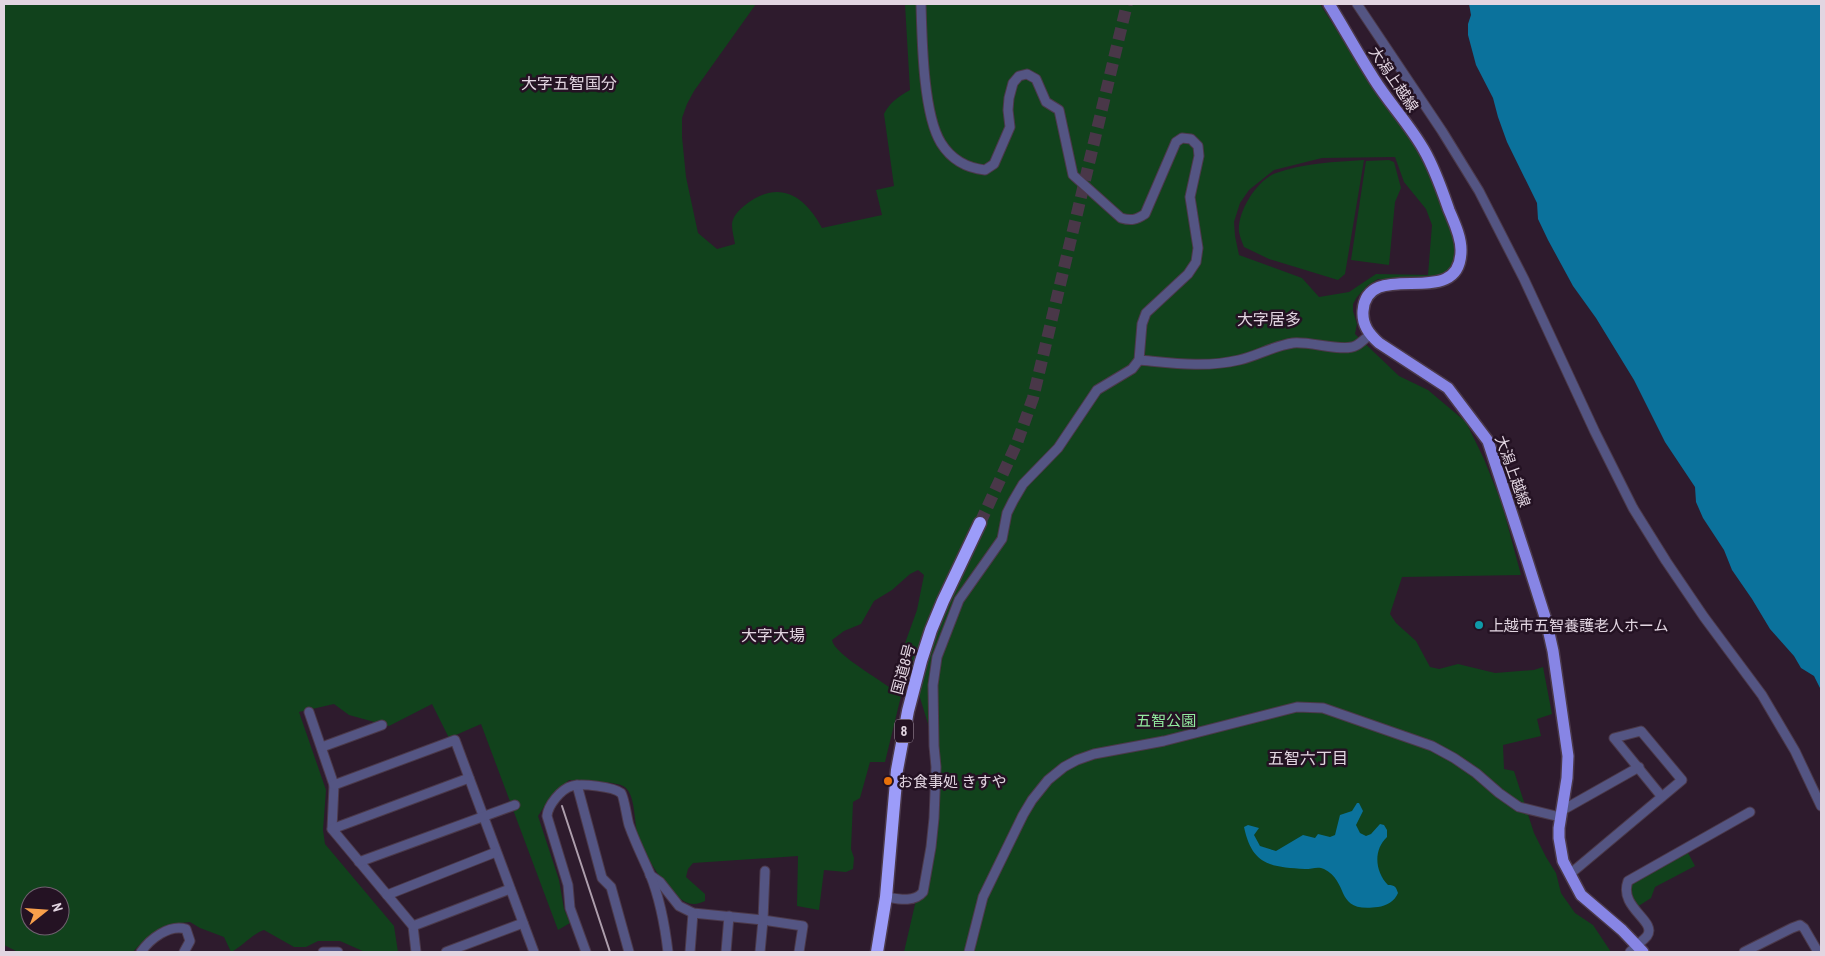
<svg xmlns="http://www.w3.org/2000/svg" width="1825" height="956" font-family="'Archivo Narrow','Noto Sans JP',sans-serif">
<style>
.green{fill:#11421c;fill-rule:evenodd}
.water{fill:#0b729c}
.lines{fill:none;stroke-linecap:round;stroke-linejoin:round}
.highway-tunnel{stroke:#493748;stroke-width:12;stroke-dasharray:12 6;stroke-linecap:butt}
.minor-casing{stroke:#4b394a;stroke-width:11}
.major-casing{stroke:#4b394a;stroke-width:14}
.highway-casing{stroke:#4b394a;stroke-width:15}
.minor{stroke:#545583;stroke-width:9}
.major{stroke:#8785e5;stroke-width:11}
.highway{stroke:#9c9cf9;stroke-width:12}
.rail{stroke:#ad9eac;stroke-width:2}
.culture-dot{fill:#0f9aa8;stroke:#241223;stroke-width:2}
.food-dot{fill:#e8710a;stroke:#241223;stroke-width:2}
.labels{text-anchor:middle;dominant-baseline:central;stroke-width:5;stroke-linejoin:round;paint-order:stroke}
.shield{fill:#241223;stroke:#a99aa8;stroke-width:1}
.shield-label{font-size:14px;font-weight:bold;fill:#e2d5e1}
.street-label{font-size:15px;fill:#e2d5e1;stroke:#241223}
.poi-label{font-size:15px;fill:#e2d5e1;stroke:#241223;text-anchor:start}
.park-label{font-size:15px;fill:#92eb9f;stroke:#241223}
.neighbourhood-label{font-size:16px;fill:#e2d5e1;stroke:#241223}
</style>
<rect width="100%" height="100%" fill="#2e1b2d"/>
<g class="green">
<path d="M 4,4 L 756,4 L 694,91 L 687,104 L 682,118 L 682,137 L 686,177 L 698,233 L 717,249 L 735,244 C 734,238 732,231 732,225 C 732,217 739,210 744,206 C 777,179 804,194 822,228 L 882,215 L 876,190 L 894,186 L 884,114 C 890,102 898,97 910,90 L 905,4 L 1320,4 L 1377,93 L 1417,147 L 1438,194 L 1455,241 L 1456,253 L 1453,265 L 1446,273 L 1431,279 L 1378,279 L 1367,286 L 1357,297 L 1353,304 L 1353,311 L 1357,324 L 1355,334 L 1399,376 L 1428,390 L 1466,422 L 1484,459 L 1502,504 L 1521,575 L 1402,577 L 1390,614 L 1396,623 L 1416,641 L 1430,667 L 1439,669 L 1458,664 L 1495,673 L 1534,670 L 1543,667 L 1552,714 L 1537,719 L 1541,736 L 1503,745 L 1504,769 L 1514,771 L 1534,833 L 1546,857 L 1556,873 L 1561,893 L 1575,913 L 1593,925 L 1611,952 L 904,952 L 919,887 L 932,811 L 933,775 L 929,727 L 904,646 L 917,610 L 924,575 L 918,570 L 910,574 L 892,590 L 874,601 L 861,624 L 844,631 L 832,640 C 834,655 887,683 901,696 L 885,762 L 870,762 L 860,798 L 853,802 L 851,849 L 854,858 L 853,869 L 846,872 L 824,870 L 819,910 L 797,906 L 798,856 L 693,863 L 688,869 L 686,877 L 705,894 L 705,901 C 702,902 698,904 694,904 C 674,905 645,856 639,839 C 633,825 637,793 623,786 C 613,781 581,781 569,780 L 551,796 L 538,816 L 559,880 L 564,909 L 570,923 L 558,930 L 481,724 L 449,738 L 432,704 L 389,726 L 349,715 L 334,704 L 299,712 L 326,790 L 323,830 L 325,844 L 394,926 L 398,952 L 365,952 L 340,941 L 318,941 L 306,947 L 294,947 L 264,930 C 252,934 243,946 231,952 L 224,937 L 200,928 L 190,922 C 164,924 150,933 133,952 L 18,952 L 4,945 ZM 1395,157 L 1404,182 L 1426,209 L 1432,225 L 1428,275 L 1376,274 L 1349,292 L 1319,297 L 1302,278 L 1239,255 L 1235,236 L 1234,222 L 1240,203 L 1249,190 L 1274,170 L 1322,158 ZM 30,896 L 60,896 L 60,926 L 30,926 Z"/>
<path d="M 1364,160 L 1345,274 L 1338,280 L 1269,259 L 1244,247 C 1242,242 1240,237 1239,232 C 1237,212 1257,180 1276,173 C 1304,163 1335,162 1364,160 Z"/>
<polygon points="1389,160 1394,162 1401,188 1395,202 1389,265 1351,260 1366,161"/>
<polygon points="1687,851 1695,866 1655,887 1651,898 1637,907 1632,901 1630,886 1634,879"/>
</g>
<g class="water">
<polygon points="1469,4 1821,4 1821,690 1814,676 1801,668 1794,656 1770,629 1752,599 1732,570 1724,550 1703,518 1696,502 1695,487 1665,442 1634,380 1596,318 1573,286 1548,240 1538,219 1537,203 1507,142 1498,117 1493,98 1476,65 1468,35 1468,24 1471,15"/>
<path d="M 1357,803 L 1359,803 L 1363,811 L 1356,825 L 1360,833 L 1366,836 L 1371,834 L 1380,824 L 1384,825 L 1387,830 L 1387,837 C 1373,850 1375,872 1388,885 C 1395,885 1396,887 1398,893 C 1395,901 1386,906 1378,907 C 1333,913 1351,883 1324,869 C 1318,866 1312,869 1305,869 C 1270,867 1252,865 1244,827 L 1248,825 L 1259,828 L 1254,835 L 1260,846 L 1276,851 L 1303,835 L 1315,838 L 1318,834 L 1330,837 L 1335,835 L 1340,815 L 1352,811 Z"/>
</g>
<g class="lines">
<polyline class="highway-tunnel" points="980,523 1017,443 1033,398 1127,4"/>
<defs>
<g id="minor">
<polyline points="1357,4 1442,131 1479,191 1524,279 1595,432 1633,508 1666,561 1704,617 1762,695 1795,751 1821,806"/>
<path d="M 1139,360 C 1172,363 1205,368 1239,360 C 1257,356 1273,346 1293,343 C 1309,341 1343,352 1355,346 C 1360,344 1365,338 1370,335"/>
<polyline points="309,712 334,785 332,829 413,926 416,952"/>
<polyline points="322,747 382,725"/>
<polyline points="334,785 455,740 534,952"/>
<polyline points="577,785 602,878 611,887 629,952"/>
<polyline points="1561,811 1639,767"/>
<polyline points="332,829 469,778"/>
<polyline points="359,862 515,805"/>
<polyline points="1570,874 1682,780 1641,731 1614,738 1662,797"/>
<polyline points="650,875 660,882 679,906 693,913 763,920 803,926 799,952"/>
<polyline points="387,895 496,852"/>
<path d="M 886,897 C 898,899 914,903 923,892 L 931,847 L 934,818 L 936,767 L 934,746 L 933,685 L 937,657 L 959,600 L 1002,539 L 1007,513 L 1013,501 L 1023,484 L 1058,448 L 1097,390 L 1132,369 L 1139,360 L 1142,324 L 1146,313 L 1188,274 L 1196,262 L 1198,248 L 1190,197 L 1199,156 L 1198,146 L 1191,139 L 1182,138 L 1176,142 L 1145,214 C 1136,220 1131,221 1121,218 L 1073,175 L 1059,110 L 1046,102 L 1036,79 L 1027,74 L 1019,76 L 1013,83 L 1009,98 L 1008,110 L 1010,127 L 994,164 L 985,170 C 967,168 951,159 941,143 C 923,114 922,39 921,4"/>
<polyline points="413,926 510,889"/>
<path d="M 141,952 C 150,939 169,924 186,929 L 190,941 L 184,952"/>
<polyline points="323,952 338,952"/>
<polyline points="446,952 523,923"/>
<path d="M 586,952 L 570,908 L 568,885 L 547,816 C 548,805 561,789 572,786 C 581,783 614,787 621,793 C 624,796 627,819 629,825 C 635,842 643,858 650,874 C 660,899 665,926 668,952"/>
<polyline points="690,952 693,913"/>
<polyline points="726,952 729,916"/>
<polyline points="760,952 763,920 765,871"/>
<polyline points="969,952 983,897 1023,815 1032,800 1048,780 1064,767 1077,760 1094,754 1164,741 1297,707 1323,708 1432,746 1454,758 1476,773 1499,793 1519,807 1560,817"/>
<path d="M 1630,952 C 1635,946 1643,941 1647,936 C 1658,921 1618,908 1628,881 L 1750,812"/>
<polyline points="1744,952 1792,928 1800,925 1804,928 1818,952"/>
</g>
<path id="major" d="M 1329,4 C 1344,28 1358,54 1374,79 C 1389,103 1410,125 1424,150 C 1435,169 1442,190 1449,210 C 1454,222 1461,236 1461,250 C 1461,314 1367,255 1363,311 C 1362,325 1369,334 1379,343 L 1448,388 L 1488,441 L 1527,560 L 1546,620 L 1553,651 L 1568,756 L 1567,778 L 1559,828 L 1559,838 L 1563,861 L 1581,895 L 1622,930 L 1643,952"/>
<polyline id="highway" points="877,952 886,897 897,770 908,711 921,661 931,630 943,601 980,523"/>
</defs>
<use href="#minor" class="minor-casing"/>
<use href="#major" class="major-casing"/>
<use href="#highway" class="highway-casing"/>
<use href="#minor" class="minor"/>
<use href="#major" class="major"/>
<use href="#highway" class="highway"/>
<polyline class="rail" points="562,806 610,952"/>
</g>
<circle class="culture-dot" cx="1479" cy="625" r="5"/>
<circle class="food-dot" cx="888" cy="781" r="5"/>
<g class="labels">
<rect class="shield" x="895" y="719.5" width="18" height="23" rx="4"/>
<g class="shield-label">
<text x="904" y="731">8</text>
</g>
<g class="street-label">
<text transform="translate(1394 79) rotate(56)">大潟上越線</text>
<text transform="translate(1513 471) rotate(70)">大潟上越線</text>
<text transform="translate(903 669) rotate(-75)">国道8号</text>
</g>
<g class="poi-label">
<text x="1489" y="625">上越市五智養護老人ホーム</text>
<text x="898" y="781">お食事処 きすや</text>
</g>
<g class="park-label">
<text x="1166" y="720">五智公園</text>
</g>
<g class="neighbourhood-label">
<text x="569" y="83">大字五智国分</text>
<text x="1269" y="319">大字居多</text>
<text x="773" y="635">大字大場</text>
<text x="1308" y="758">五智六丁目</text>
</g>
</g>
<rect width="1825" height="956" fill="none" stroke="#e2d5e1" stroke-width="10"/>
<g transform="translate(45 911) rotate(73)"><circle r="24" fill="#241223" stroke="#70606f"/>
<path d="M0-4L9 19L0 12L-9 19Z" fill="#f8a04b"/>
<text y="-8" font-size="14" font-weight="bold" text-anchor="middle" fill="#e2d5e1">N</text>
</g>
</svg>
